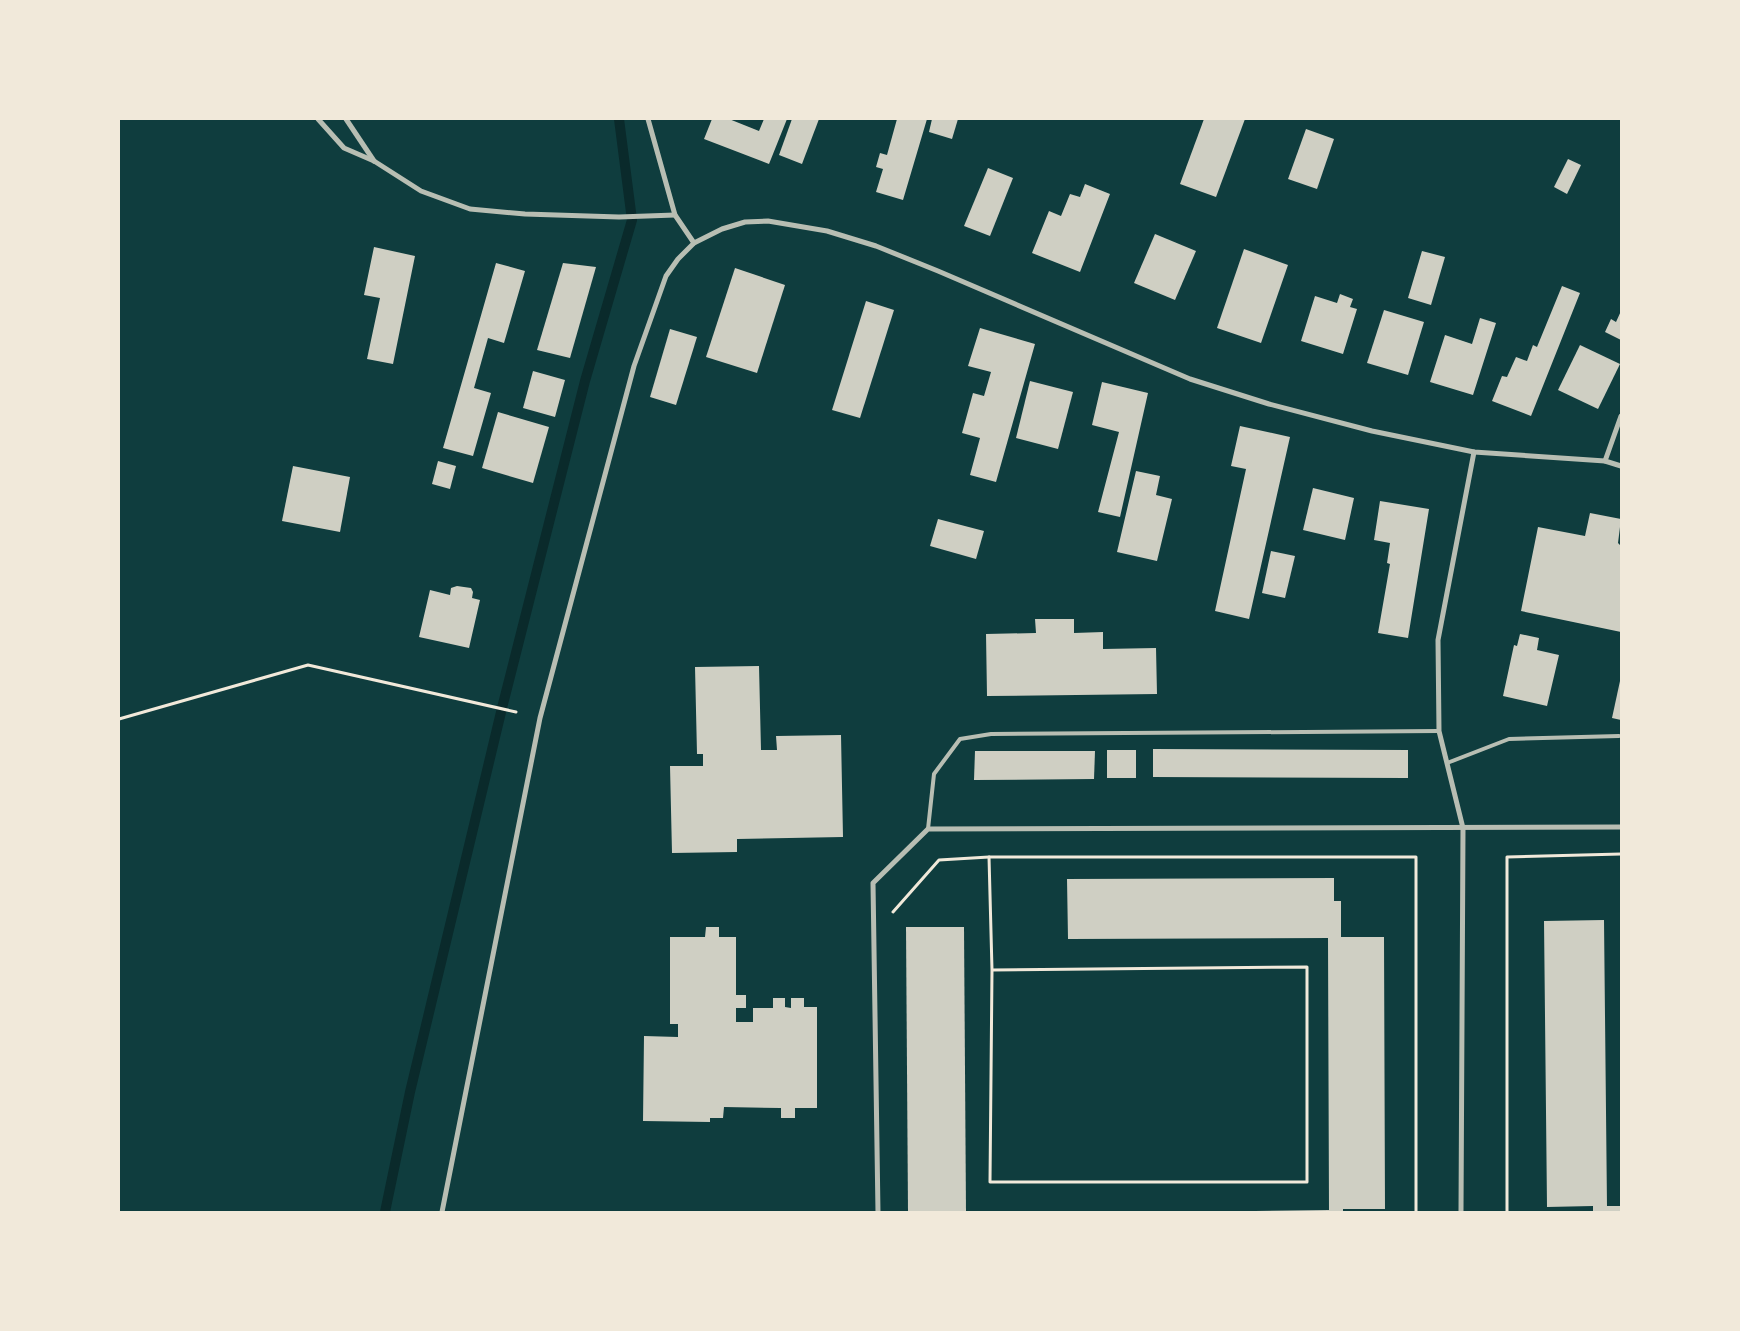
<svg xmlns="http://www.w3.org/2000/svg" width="1740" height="1331" font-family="Merriweather,serif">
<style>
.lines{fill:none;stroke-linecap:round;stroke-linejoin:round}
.stream{stroke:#0a2a2b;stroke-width:10}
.building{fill:#cfcfc3}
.path{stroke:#f1e9da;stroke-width:3}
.service{stroke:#b8beb3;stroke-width:4}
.minor{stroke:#b8beb3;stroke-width:5}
</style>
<rect width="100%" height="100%" fill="#0f3d3e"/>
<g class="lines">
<polyline class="stream" points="385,1212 410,1092 502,708 585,381 632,220 619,119"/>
</g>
<g class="building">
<polygon points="712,119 729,119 759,131 764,119 787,119 769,164 704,139"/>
<polygon points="792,119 819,119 802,164 779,155"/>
<polygon points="897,119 927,119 903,200 876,192 883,169 876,167 880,153 887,155"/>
<polygon points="932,119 958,119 952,139 929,132"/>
<polygon points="1204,119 1245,119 1216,197 1180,184"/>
<polygon points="1306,129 1334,139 1317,189 1288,179"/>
<polygon points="1568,159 1581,165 1567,194 1554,187"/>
<polygon points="988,168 1013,178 990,236 964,226"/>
<polygon points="1085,184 1110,194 1080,272 1032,253 1049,211 1061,216 1070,194 1080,197"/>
<polygon points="1155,234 1196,251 1175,300 1134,283"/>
<polygon points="374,247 415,256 393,364 367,359 380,298 364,295"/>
<polygon points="1244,249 1288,265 1261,343 1217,328"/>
<polygon points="1422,251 1445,257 1431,305 1408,298"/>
<polygon points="496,263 525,271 504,343 488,338 474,388 491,393 473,456 443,448"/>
<polygon points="563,263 596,267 570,358 537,350"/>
<polygon points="735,268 785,285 757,373 706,357"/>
<polygon points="1562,286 1580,293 1531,416 1492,401 1502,376 1507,377 1516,357 1527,361 1533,345 1537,347"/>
<polygon points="1340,294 1353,299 1350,307 1357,309 1343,354 1301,341 1315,296 1337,303"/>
<polygon points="866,301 894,310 860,418 832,410"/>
<polygon points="1384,310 1424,322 1408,375 1367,363"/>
<polygon points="1621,311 1621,340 1605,332 1611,319 1616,322"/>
<polygon points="1480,318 1496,323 1473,395 1430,382 1445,335 1472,344"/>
<polygon points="980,328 1035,344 996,482 970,475 980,438 962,433 973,393 984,396 991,372 968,366"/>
<polygon points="670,329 697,337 676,405 650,397"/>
<polygon points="1580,345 1620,364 1598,409 1558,390"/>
<polygon points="533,371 565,380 555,417 523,408"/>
<polygon points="1030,381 1073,392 1058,449 1016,438"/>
<polygon points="1102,382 1148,393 1120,517 1098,512 1119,432 1092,425"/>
<polygon points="498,412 549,427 533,483 482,468"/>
<polygon points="1240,426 1290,437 1249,619 1215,611 1246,469 1231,466"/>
<polygon points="438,461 456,466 450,489 432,484"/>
<polygon points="293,466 350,477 340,532 282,521"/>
<polygon points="1136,471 1160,476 1156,495 1172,499 1157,561 1117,552"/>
<polygon points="1313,488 1354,498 1345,540 1303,530"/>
<polygon points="1380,501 1429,509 1408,638 1378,633 1390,564 1387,563 1390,543 1374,540"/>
<polygon points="1590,513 1621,519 1618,543 1621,546 1621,632 1521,611 1538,527 1585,536"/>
<polygon points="938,519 984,531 976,559 930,546"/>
<polygon points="1271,551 1295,556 1285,598 1262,593"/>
<polygon points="457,586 471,588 473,592 472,598 480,600 469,648 419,637 430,590 450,595 451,588"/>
<polygon points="1035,619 1074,619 1074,633 1103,632 1103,649 1156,648 1157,694 987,696 986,634 1036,633"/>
<polygon points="1520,634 1539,638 1537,650 1559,655 1547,706 1503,696 1514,645 1517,646"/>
<polygon points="759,666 761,750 777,750 776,736 841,735 843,837 737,839 737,852 672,853 670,766 703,766 703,754 697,754 695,667"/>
<polygon points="1620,681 1621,681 1621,720 1612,718"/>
<polygon points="1153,749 1408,750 1408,778 1153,777"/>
<rect x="1107" y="750" width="29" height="28"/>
<polygon points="975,751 1095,751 1094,779 974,780"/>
<polygon points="1334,878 1334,901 1341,901 1341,937 1384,937 1385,1209 1343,1209 1343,1212 1188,1212 1329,1210 1328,938 1068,939 1067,879"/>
<polygon points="1604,920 1607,1206 1621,1206 1621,1212 1593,1212 1593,1206 1547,1207 1544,921"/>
<polygon points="706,927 719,927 719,937 736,937 736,995 746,995 746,1008 736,1008 736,1022 753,1022 753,1008 773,1008 773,998 785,998 785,1007 791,1008 791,998 804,998 804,1007 817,1007 817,1108 795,1108 795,1118 781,1118 781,1108 724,1107 723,1118 710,1118 710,1122 643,1121 644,1036 678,1037 678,1024 670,1024 670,937 705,937"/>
<polygon points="906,927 964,927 966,1212 908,1212"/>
</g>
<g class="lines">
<g class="path">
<polyline points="119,719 308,665 516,712"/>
<polyline points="989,857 992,970 990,1182 1307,1182 1307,967 992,970"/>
<polyline points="893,912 939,860 989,857 1416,857 1416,1212"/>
<polyline points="1507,1212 1507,857 1621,854"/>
</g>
<g class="service">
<polyline points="1447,763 1509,739 1619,736"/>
<polyline points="928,829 934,774 960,739 991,734 1439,731"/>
</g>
<g class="minor">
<polyline points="318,119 344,148 374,161 421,191 470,209 525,214 619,217 675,215"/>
<polyline points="346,119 374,161"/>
<polyline points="648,119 675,215 694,243"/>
<polyline points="1605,461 1621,416"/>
<polyline points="442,1212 540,718 634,366 666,276 678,259 694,243 722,229 745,222 768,221 827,231 876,246 938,271 1190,379 1269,404 1372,431 1474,452 1605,461 1621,466"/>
<polyline points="878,1212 873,883 928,829 1621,827"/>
<polyline points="1461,1212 1463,828 1439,731 1438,640 1474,452"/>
</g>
</g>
<rect width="1740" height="1331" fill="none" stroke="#f1e9da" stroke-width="240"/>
</svg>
